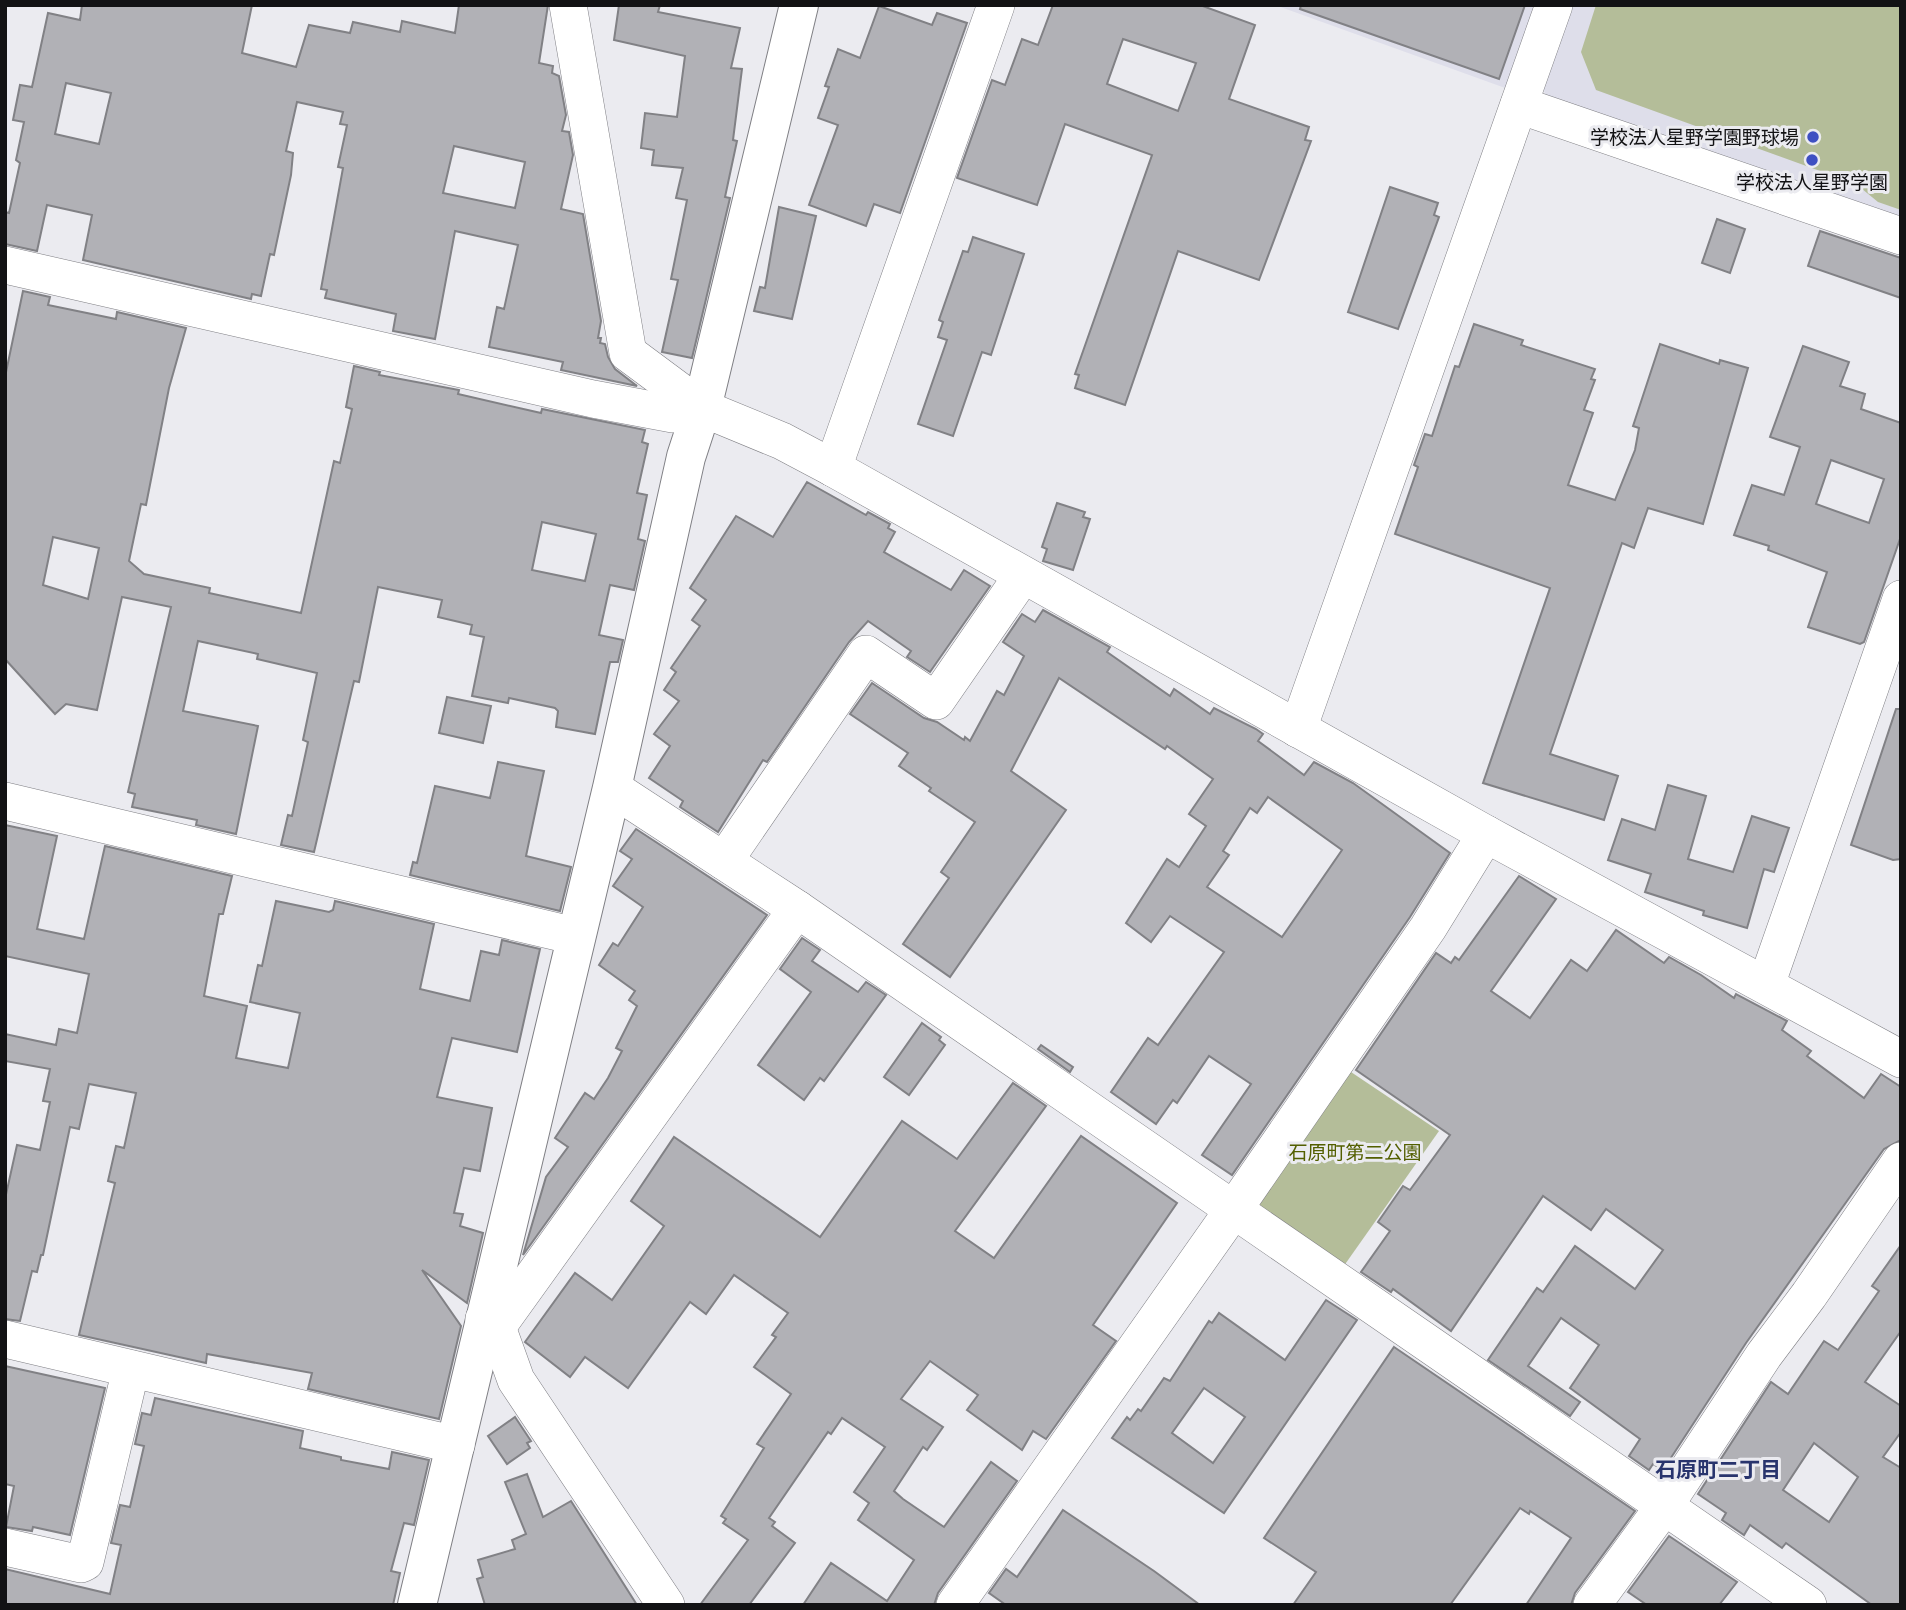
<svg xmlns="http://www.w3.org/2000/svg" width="1906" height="1610" font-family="Arial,'Noto Sans JP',sans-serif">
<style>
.built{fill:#dedeea}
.green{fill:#b4bd99}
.building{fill:#b1b1b6;stroke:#818185;stroke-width:2;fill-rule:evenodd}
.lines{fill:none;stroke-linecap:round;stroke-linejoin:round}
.minor-casing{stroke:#7f7f84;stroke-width:38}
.tertiary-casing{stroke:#7f7f84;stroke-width:40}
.minor{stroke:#fff;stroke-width:37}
.tertiary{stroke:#fff;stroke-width:38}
.poi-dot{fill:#3e4fc2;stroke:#ebebf0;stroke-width:2.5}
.labels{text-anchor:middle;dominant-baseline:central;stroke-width:6;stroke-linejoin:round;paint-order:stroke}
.poi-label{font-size:19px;fill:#121214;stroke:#ebebf0;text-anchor:end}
.park-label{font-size:19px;fill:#535f00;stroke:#ebebf0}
.neighbourhood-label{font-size:21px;font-weight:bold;fill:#28346d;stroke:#ebebf0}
</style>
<rect width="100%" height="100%" fill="#ebebf0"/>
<g class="built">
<polygon points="1275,5 1538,5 1508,89"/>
<polygon points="1573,5 1901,5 1901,220 1547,100 1543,87"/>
</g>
<g class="green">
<polygon points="1596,5 1901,5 1901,210 1878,202 1856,184 1596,90 1581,52"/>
<polygon points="1345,1068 1439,1131 1341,1270 1249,1206"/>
</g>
<g class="building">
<path d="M 82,5 L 252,5 L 242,53 L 296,67 L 309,25 L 350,33 L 353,22 L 400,32 L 402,21 L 455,33 L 459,5 L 548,5 L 539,63 L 553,66 L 552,73 L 559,76 L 566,115 L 562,131 L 569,132 L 573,155 L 561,209 L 583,214 L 601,321 L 598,338 L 601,338 L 600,343 L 605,344 L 608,357 L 615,369 L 637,386 L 561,370 L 563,362 L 489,347 L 497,307 L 504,309 L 518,245 L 455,231 L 435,339 L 393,331 L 396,314 L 325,298 L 327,290 L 321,289 L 343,168 L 338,167 L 347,125 L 340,124 L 343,112 L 297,102 L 286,151 L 293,153 L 291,175 L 274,255 L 270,254 L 261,296 L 252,294 L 251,299 L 83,260 L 92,215 L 47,205 L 37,251 L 5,244 L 5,212 L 9,213 L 20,163 L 16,160 L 24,122 L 13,120 L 20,85 L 32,87 L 48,13 L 80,20 ZM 66,83 L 111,93 L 99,144 L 55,134 ZM 454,146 L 525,162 L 515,208 L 443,193 Z"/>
<polygon points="619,5 660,5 658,12 740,28 731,68 742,69 733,140 737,141 725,197 730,198 692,358 662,352 678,280 671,279 687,200 676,198 683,168 652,165 654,150 641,148 645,113 677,117 685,56 614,40"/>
<path d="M 1053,5 L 1200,5 L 1255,25 L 1229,99 L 1309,127 L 1305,140 L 1311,141 L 1259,280 L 1178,251 L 1125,405 L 1075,388 L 1079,375 L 1075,374 L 1152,155 L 1065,124 L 1037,205 L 957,178 L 992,80 L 1005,85 L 1022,39 L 1038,45 ZM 1123,39 L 1196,63 L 1178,111 L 1107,84 Z"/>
<polygon points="1301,5 1525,5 1499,79 1300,9"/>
<polygon points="879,6 932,25 937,13 967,23 900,213 874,204 866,226 809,205 838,125 818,118 829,87 825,86 838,49 860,58"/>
<polygon points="1390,187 1438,203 1434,215 1439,217 1398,329 1348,312"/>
<polygon points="779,207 816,216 792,319 754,311 760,287 765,288"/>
<polygon points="1717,219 1745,229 1730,273 1702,263"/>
<polygon points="1820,231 1901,258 1901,298 1808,266"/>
<polygon points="973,237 1024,254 991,355 982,352 953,436 918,424 947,340 938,337 943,322 939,320 963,251 968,252"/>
<path d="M 23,291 L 50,297 L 48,305 L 116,319 L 117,312 L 186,328 L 169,388 L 146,505 L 141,504 L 129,561 L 144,574 L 210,588 L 209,593 L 301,613 L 334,461 L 340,463 L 352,409 L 346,407 L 354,366 L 380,372 L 379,375 L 459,390 L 458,394 L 541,413 L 542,409 L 645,430 L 642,442 L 648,444 L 637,493 L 647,495 L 638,539 L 645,541 L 634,590 L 610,585 L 599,635 L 623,640 L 618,662 L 610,662 L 595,734 L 556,727 L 558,711 L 555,708 L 509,698 L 508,703 L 472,696 L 484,637 L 470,634 L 472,625 L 438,617 L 442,600 L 378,587 L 359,682 L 354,681 L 314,852 L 281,845 L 288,815 L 292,816 L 308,742 L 303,740 L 317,673 L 257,659 L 258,654 L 198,641 L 183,711 L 258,726 L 236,834 L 196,825 L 197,820 L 132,807 L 135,794 L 128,792 L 171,607 L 122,597 L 97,710 L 66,704 L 55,714 L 5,659 L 5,377 ZM 542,522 L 596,534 L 585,581 L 532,570 ZM 53,537 L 99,548 L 88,599 L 43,585 Z"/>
<polygon points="1474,324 1523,340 1521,345 1595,369 1591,379 1595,380 1584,410 1593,413 1568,485 1615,500 1635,450 1639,428 1633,426 1660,344 1719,364 1720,360 1748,368 1703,524 1648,508 1634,548 1622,543 1550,754 1618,776 1604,820 1483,783 1550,588 1395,534 1418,467 1414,465 1425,434 1432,436 1455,366 1459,367"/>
<path d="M 1803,346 L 1849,362 L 1840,386 L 1865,394 L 1861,409 L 1901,423 L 1901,536 L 1864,642 L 1860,644 L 1808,627 L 1827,572 L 1768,550 L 1769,546 L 1734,535 L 1752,485 L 1784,495 L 1800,447 L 1770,437 ZM 1831,460 L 1884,479 L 1869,523 L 1816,504 Z"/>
<polygon points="807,482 866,515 868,512 890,524 888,528 895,532 884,552 951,590 964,570 990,586 930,672 907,657 911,651 868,621 849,642 767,762 763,760 718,832 680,807 683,801 649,778 670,746 654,734 679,701 664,690 676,672 671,668 700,626 692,620 706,600 690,588 736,516 773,537"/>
<polygon points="1057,503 1085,512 1083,517 1090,519 1073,570 1043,561 1047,549 1042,547"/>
<path d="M 1043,610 L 1110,647 L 1107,652 L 1170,696 L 1174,689 L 1210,714 L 1214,708 L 1256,729 L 1263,734 L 1258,741 L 1304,775 L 1314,762 L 1353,783 L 1450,853 L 1410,917 L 1232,1175 L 1202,1155 L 1251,1084 L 1209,1056 L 1177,1103 L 1173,1100 L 1156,1124 L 1111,1092 L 1148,1038 L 1158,1045 L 1224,952 L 1170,916 L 1151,942 L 1126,923 L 1167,859 L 1179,867 L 1206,826 L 1189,814 L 1213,779 L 1167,746 L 1165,749 L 1059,678 L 1011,771 L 1066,810 L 950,977 L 903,944 L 949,878 L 941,872 L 975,822 L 929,791 L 931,788 L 899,766 L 908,753 L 850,714 L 872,683 L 924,718 L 937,722 L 964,740 L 965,737 L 970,741 L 997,691 L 1004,695 L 1024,656 L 1003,642 L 1022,614 L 1035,622 ZM 1268,797 L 1342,850 L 1282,937 L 1207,887 L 1229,855 L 1223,851 L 1250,808 L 1257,813 Z"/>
<polygon points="447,697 491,706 483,743 439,733"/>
<polygon points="1896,709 1901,709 1901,859 1893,860 1851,845"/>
<polygon points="498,762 544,771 526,856 571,867 560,911 410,875 413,862 417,863 435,786 490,798"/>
<polygon points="1668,785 1706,796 1688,859 1733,872 1752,816 1789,828 1774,872 1764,869 1747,928 1703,915 1704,911 1645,892 1651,874 1608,860 1622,819 1655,830"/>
<polygon points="5,825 57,836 37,929 84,939 105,846 232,876 223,914 219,914 204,996 247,1006 236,1058 288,1068 300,1013 250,1002 258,965 262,966 276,901 329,912 333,910 335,901 434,924 420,989 470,1001 481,951 499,955 502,940 540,949 517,1052 452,1038 437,1097 492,1108 480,1171 464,1168 454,1213 463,1214 460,1226 483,1233 467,1303 422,1270 461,1326 439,1419 308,1389 312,1373 207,1354 206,1363 79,1335 115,1183 108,1181 116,1146 124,1148 136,1093 89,1084 79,1129 70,1127 43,1255 41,1255 37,1272 32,1271 20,1321 5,1319 5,1199 17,1145 40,1150 50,1102 43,1101 50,1069 5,1061 5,1034 56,1045 59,1029 77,1033 89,974 5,956"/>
<polygon points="636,829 767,915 523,1255 546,1177 568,1147 555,1138 585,1093 594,1099 608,1078 622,1051 616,1048 637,1006 629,1000 635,991 599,965 613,943 618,946 643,907 613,886 632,859 620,851"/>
<polygon points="1519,876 1556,899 1491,991 1530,1018 1571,960 1587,971 1616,930 1664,963 1669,957 1701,975 1734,998 1736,994 1787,1021 1782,1030 1811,1051 1807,1056 1864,1098 1881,1074 1901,1087 1901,1140 1884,1149 1746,1343 1663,1470 1653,1464 1649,1470 1629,1456 1640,1439 1570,1388 1599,1345 1561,1318 1528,1366 1580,1402 1570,1416 1488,1360 1537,1288 1543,1292 1575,1246 1635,1289 1663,1250 1606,1209 1591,1230 1543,1196 1451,1331 1393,1289 1391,1292 1361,1272 1390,1231 1378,1222 1403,1186 1410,1190 1450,1135 1356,1070 1436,953 1451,963 1455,957 1459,960"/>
<polygon points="802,938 820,950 812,961 858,992 866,982 886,995 824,1081 820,1078 804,1100 758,1065 811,992 780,969"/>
<polygon points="922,1023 941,1037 939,1040 945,1045 909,1095 884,1077"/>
<polygon points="1041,1045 1073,1067 1070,1072 1038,1049"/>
<polygon points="1013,1083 1046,1106 955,1231 994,1258 1081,1136 1177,1203 1093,1325 1116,1341 1046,1439 1033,1431 1022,1450 967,1410 978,1395 930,1361 901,1399 943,1427 927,1450 923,1447 894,1491 903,1499 944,1527 991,1462 1017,1481 938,1593 934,1605 803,1605 831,1563 887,1601 914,1560 858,1520 869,1503 854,1492 885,1447 842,1418 831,1434 828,1432 769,1518 775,1522 772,1526 795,1543 749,1605 700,1605 748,1540 723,1523 726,1519 721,1516 764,1448 757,1444 791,1394 754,1367 776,1337 772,1335 788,1313 734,1275 706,1314 690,1302 628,1388 585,1357 570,1377 525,1342 575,1273 612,1300 664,1226 631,1201 674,1137 820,1237 902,1121 957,1159"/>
<path d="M 1901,1245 L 1901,1331 L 1865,1382 L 1901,1406 L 1901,1432 L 1883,1457 L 1901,1468 L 1901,1605 L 1872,1605 L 1786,1543 L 1782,1548 L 1750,1525 L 1744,1535 L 1722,1520 L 1726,1513 L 1698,1494 L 1771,1382 L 1788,1394 L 1824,1341 L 1838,1350 L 1879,1291 L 1872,1286 ZM 1814,1443 L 1858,1477 L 1829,1522 L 1783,1490 Z"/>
<path d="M 1326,1300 L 1357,1320 L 1224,1513 L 1112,1438 L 1127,1417 L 1130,1420 L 1138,1409 L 1141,1411 L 1164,1378 L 1170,1381 L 1209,1321 L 1212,1323 L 1219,1313 L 1285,1360 ZM 1204,1388 L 1245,1417 L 1213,1463 L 1172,1433 Z"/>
<polygon points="1394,1347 1635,1511 1575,1593 1571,1605 1526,1605 1571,1538 1530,1511 1529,1514 1520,1508 1450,1605 1293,1605 1316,1572 1264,1538"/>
<polygon points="5,1366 105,1388 70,1535 33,1527 32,1531 6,1527 14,1486 5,1484"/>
<polygon points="155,1398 303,1431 300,1448 341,1457 341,1460 389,1469 392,1452 429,1460 414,1525 404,1523 391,1571 400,1573 393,1605 5,1604 5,1569 110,1594 121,1545 111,1543 120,1505 130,1507 144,1446 135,1444 142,1413 151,1415"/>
<polygon points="515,1417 531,1441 527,1443 530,1448 507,1464 488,1436"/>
<polygon points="527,1474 543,1517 571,1501 637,1605 485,1605 477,1579 483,1577 478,1560 515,1549 512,1540 526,1534 505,1482"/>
<polygon points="1063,1510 1154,1571 1200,1605 1006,1605 989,1593 1006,1569 1017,1577"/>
<polygon points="1669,1536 1737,1582 1719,1605 1647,1605 1628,1592"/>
</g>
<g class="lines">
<defs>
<g id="minor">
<polyline points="568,5 628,353 702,408"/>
<polyline points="1519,105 1901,236"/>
<polyline points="5,265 593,399 673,414 702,408 782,441 833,468 1486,834 1901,1059"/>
<polyline points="833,468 996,5"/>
<polyline points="1298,729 1554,5"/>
<polyline points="612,788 797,909 1808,1605"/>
<polyline points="5,801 575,936"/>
<polyline points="724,861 866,654 936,701 1023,575"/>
<polyline points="1766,985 1901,599"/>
<polyline points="484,1319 497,1327 516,1380 666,1605"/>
<polyline points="497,1327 797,909"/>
<polyline points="5,1339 456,1445"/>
<polyline points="5,1547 81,1564 85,1562 131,1369"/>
<polyline points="955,1605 1234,1209 1428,928 1486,834"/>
<polyline points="1592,1605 1665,1505 1764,1355 1809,1295 1901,1161"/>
</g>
<polyline id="tertiary" points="417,1605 612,788 686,457 702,408 799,5"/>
</defs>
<use href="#minor" class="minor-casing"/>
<use href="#tertiary" class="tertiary-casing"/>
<use href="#minor" class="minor"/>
<use href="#tertiary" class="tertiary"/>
</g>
<g class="poi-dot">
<circle cx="1813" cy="137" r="7"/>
<circle cx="1812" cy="160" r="7"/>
</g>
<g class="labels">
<g class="poi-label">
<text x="1799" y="137">学校法人星野学園野球場</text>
<text x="1812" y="182" text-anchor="middle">学校法人星野学園</text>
</g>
<g class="park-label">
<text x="1355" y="1152">石原町第二公園</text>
</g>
<g class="neighbourhood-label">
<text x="1718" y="1469">石原町二丁目</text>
</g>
</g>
<rect width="1906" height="1610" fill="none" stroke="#121214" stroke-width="14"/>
</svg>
